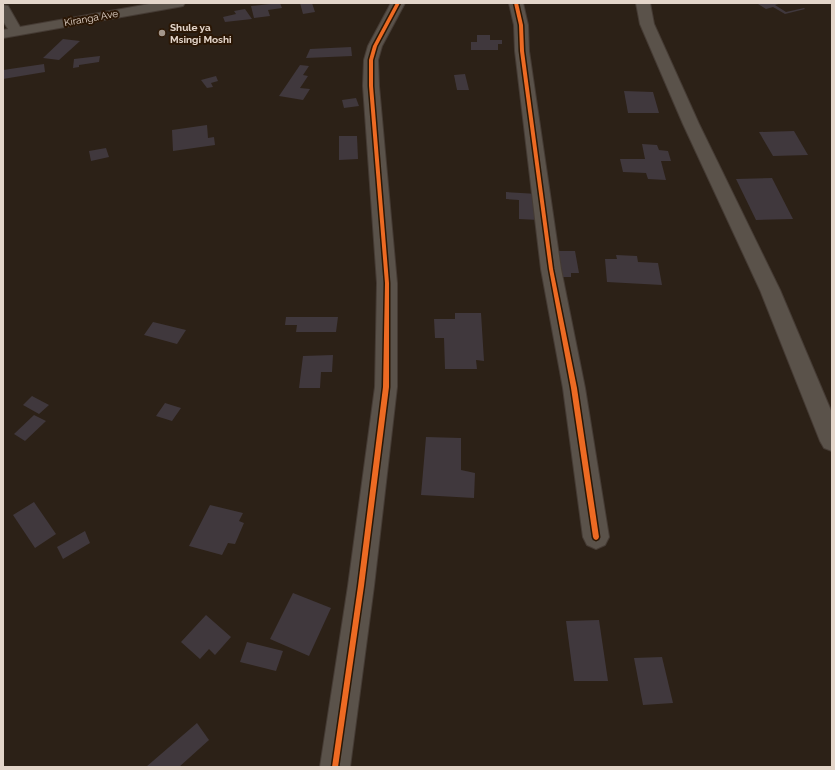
<svg xmlns="http://www.w3.org/2000/svg" width="835" height="770" font-family="Raleway,sans-serif">
<style>
.building{fill:#40383d}
.lines{fill:none;stroke-linecap:round;stroke-linejoin:round}
.street-casing{stroke:#453b34;stroke-width:2}
.street{fill:#5a524a;fill-rule:evenodd}
.cycleway-casing{stroke:#2b1705;stroke-width:3}
.cycleway{fill:#ed6a23;fill-rule:evenodd}
.poi-dot{fill:#a3968b;stroke:#2b1705;stroke-width:1.5}
.labels{text-anchor:middle;dominant-baseline:central;stroke-width:4;stroke-linejoin:round;paint-order:stroke}
.far-street-label{font-size:10px;fill:#e3d5ca;stroke:#2b1705}
.far-poi-label{font-size:10px;font-weight:bold;fill:#e3d5ca;stroke:#2b1705;text-anchor:start}
</style>
<rect width="100%" height="100%" fill="#2c2117"/>
<g class="building">
<polygon points="280,3 282,8 268,10 270,16 254,18 251,6"/>
<polygon points="300,3 312,3 315,12 303,14"/>
<polygon points="761,3 782,3 775,5 786,12 804,8 805,9 785,14 773,7 766,9 758,4"/>
<polygon points="245,9 252,19 225,22 223,17 236,14 234,11"/>
<polygon points="477,35 490,35 490,40 502,40 502,44 498,44 498,50 471,50 471,42 477,42"/>
<polygon points="63,39 80,41 59,60 43,58"/>
<polygon points="351,47 352,56 306,58 310,49"/>
<polygon points="100,56 99,62 79,65 79,67 73,68 74,59"/>
<polygon points="44,64 45,72 3,79 3,70"/>
<polygon points="300,65 309,66 303,75 308,76 300,88 310,89 303,100 279,96"/>
<polygon points="465,74 469,90 457,90 454,75"/>
<polygon points="216,76 218,81 211,83 213,87 207,88 201,80"/>
<polygon points="624,91 653,92 659,113 628,113"/>
<polygon points="356,98 359,106 344,108 342,100"/>
<polygon points="207,125 208,138 214,137 215,145 173,151 172,130"/>
<polygon points="794,131 808,155 773,156 759,132"/>
<polygon points="339,136 357,136 358,159 339,160"/>
<polygon points="642,144 657,145 659,150 668,151 671,161 661,161 666,180 648,179 646,173 623,172 620,159 645,159"/>
<polygon points="106,148 109,157 91,161 89,151"/>
<polygon points="772,178 793,219 756,220 736,179"/>
<polygon points="506,192 538,194 539,220 519,219 519,200 506,199"/>
<polygon points="556,251 575,251 579,273 571,273 571,277 561,277"/>
<polygon points="616,255 637,256 638,262 658,263 662,285 607,282 605,259 617,259"/>
<polygon points="455,313 481,313 484,361 476,360 477,369 445,369 444,338 435,338 434,319 455,319"/>
<polygon points="286,317 338,317 336,332 296,332 297,325 285,325"/>
<polygon points="153,322 186,330 177,344 144,335"/>
<polygon points="333,355 332,372 321,372 320,388 299,388 303,356"/>
<polygon points="32,396 49,405 39,414 23,405"/>
<polygon points="165,403 181,408 172,421 156,416"/>
<polygon points="34,415 46,421 25,441 14,434"/>
<polygon points="426,437 461,438 461,470 475,473 474,498 421,495"/>
<polygon points="34,502 56,534 35,548 13,515"/>
<polygon points="210,505 243,513 239,521 244,523 235,544 228,543 222,555 189,546"/>
<polygon points="85,531 90,543 63,559 57,547"/>
<polygon points="293,593 331,608 309,656 270,639"/>
<polygon points="206,615 231,637 215,655 209,649 200,659 181,642"/>
<polygon points="599,620 608,681 574,681 566,621"/>
<polygon points="247,642 283,651 276,671 240,662"/>
<polygon points="662,657 673,703 643,705 634,658"/>
<polygon points="197,723 209,740 179,767 146,767"/>
</g>
<g class="lines">
<defs>
<g id="street">
<polygon points="155,3 185,3 183,6 178,7 3,38 3,30 8,29 3,21 3,5 8,6 20,27"/>
<polygon points="391,3 405,3 382,46 378,60 379,86 397,283 397,387 374,586 350,767 320,767 348,586 375,387 377,283 363,86 364,60 368,46"/>
<polygon points="509,3 523,3 528,25 529,51 561,269 585,388 609,537 605,545 596,549 587,545 583,537 563,388 541,269 515,51 514,25"/>
<polygon points="636,3 650,3 654,24 699,124 780,290 832,413 832,451 824,448 820,441 760,290 683,124 640,24"/>
</g>
</defs>
<use href="#street" class="street-casing"/>
<use href="#street" class="street"/>
<defs>
<g id="cycleway">
<polygon points="396,3 400,3 377,46 373,60 373,86 389,283 389,387 364,586 338,767 332,767 358,586 383,387 385,283 369,86 369,60 373,46"/>
<polygon points="514,3 518,3 523,25 524,51 553,269 577,388 599,537 598,539 596,540 594,539 593,537 571,388 549,269 520,51 519,25"/>
</g>
</defs>
<use href="#cycleway" class="cycleway-casing"/>
<use href="#cycleway" class="cycleway"/>
</g>
<circle class="poi-dot" cx="162" cy="33" r="4"/>
<g class="labels">
<g class="far-street-label">
<text transform="translate(91 18) rotate(-10)">Kiranga Ave</text>
</g>
<g class="far-poi-label">
<text x="170" y="27">Shule ya<tspan x="170" dy="12">Msingi Moshi</tspan></text>
</g>
</g>
<rect width="835" height="770" fill="none" stroke="#e3d5ca" stroke-width="8"/>
</svg>
